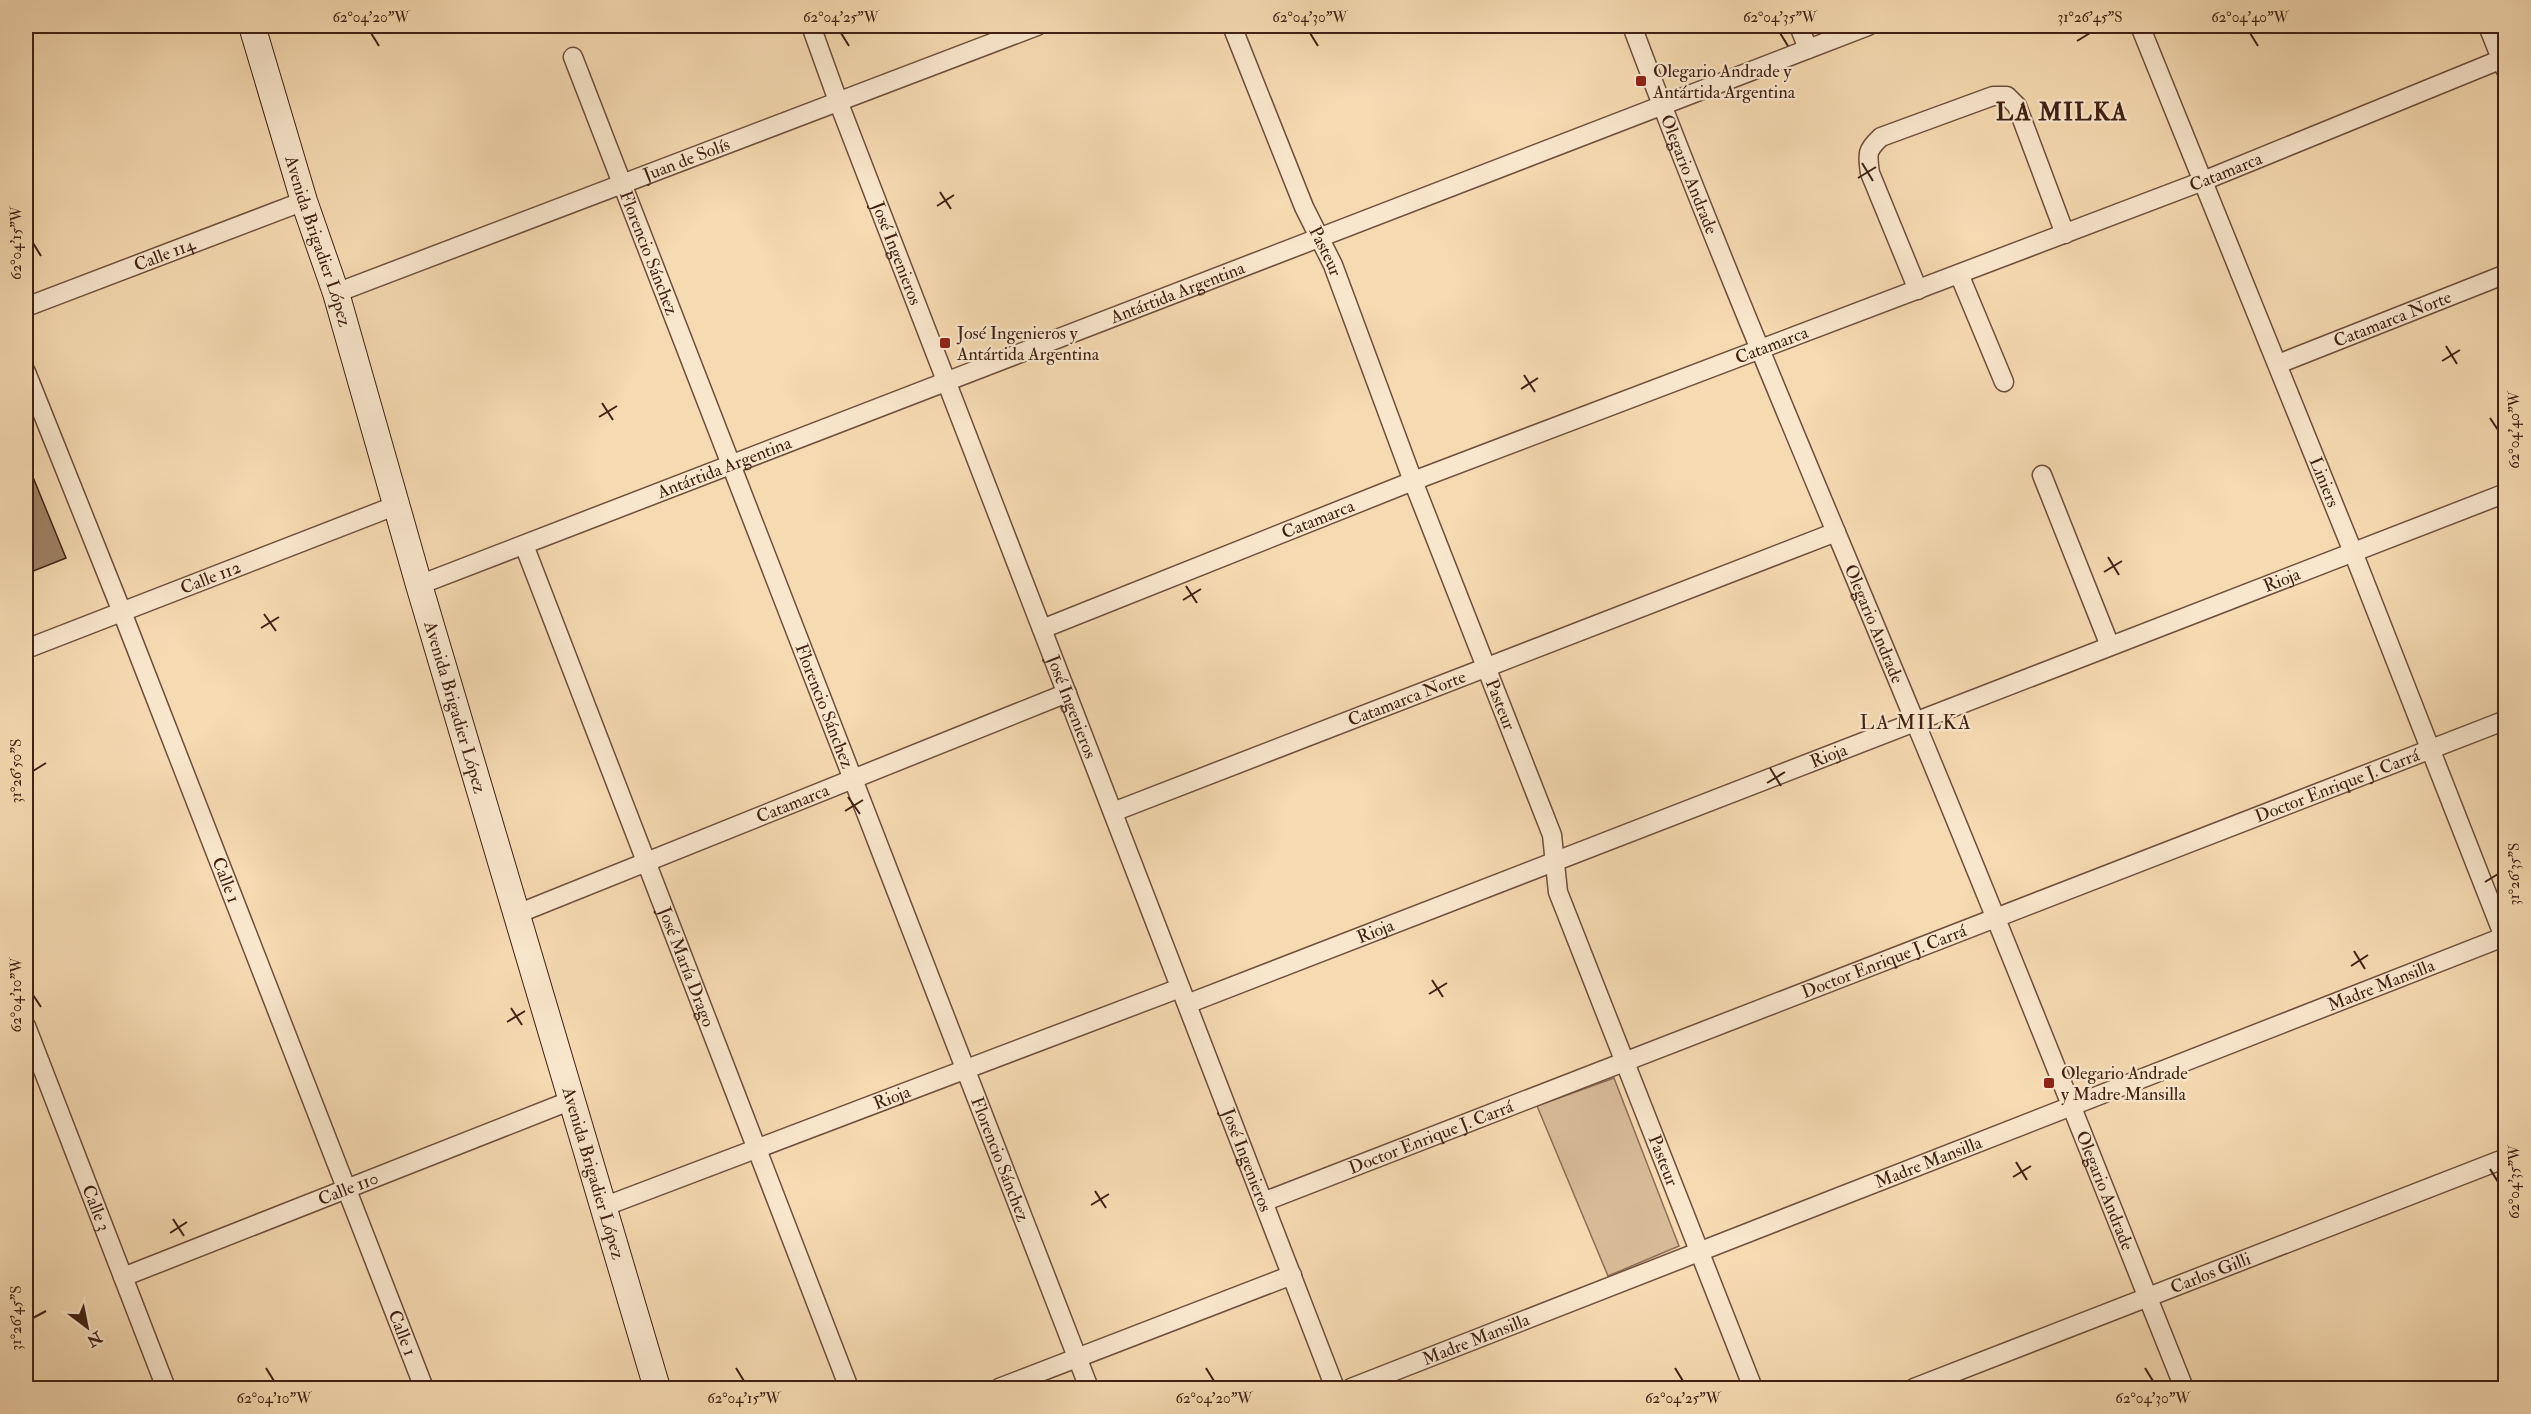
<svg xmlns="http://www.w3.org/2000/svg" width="2531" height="1414" font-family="'IM FELL Double Pica',serif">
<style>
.green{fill:#d7bb97;stroke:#8c6e56;stroke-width:1.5}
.building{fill:#9f8166;stroke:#402114;stroke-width:1.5}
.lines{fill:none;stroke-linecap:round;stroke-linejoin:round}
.street-casing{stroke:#6e4f3c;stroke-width:21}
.secondary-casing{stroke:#402114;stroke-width:28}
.street{stroke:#f9e7cd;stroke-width:18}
.secondary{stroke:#f9e7cd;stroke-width:26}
.ticks{fill:none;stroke:#402114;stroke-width:2}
.poi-dot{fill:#8f2418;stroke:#f9e7cd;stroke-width:2}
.labels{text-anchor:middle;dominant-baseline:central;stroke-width:4.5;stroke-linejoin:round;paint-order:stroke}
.poi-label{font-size:18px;fill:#402114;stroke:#f9e7cd;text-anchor:start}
.street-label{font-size:18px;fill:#402114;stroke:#f9e7cd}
.neighbourhood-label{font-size:20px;letter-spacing:1.5px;fill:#402114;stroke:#f9e7cd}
.district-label{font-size:24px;font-weight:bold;letter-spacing:1.5px;fill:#402114;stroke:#f9e7cd}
.neatline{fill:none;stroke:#402114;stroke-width:2}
.ticks-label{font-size:15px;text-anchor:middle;fill:#402114}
</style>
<rect width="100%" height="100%" fill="#f6dab2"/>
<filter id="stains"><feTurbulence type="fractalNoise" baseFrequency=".00333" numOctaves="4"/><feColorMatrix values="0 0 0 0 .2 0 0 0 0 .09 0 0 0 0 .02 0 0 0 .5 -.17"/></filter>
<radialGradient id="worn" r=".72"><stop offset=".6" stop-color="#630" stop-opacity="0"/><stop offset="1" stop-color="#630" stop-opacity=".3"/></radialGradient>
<polygon class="green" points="1614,1078 1679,1246 1608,1276 1537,1106"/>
<polygon class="building" points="26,460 66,558 26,574"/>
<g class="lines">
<defs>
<g id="street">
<path id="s1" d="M 811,26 L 838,101 L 1335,1388"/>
<path id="s2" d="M 1232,26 L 1304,207 L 1333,265 L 1413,481 L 1552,835 L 1558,892 L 1753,1388"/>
<path id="s3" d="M 1632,26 C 1720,261 1820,492 1916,724 C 2008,944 2095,1166 2184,1388"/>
<polyline points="1799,26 1808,49"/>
<path id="s4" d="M 2140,26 L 2353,552 L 2506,942"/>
<polyline points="2488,26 2505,69"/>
<path id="s5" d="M 573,57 L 1089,1388"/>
<polyline points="1959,274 2004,382"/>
<path d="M 1918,290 L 1870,173 C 1867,153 1867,150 1881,137 L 1993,96 L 2007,96 L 2017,106 L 2065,234"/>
<path id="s6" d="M 336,293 L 1037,26"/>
<path id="s7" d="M 26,307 L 304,201"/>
<path id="s8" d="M 2278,364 L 2506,274"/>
<path id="s9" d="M 26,372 L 122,612 L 424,1388"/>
<polyline points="2042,475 2110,646"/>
<path id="s10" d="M 524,545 L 849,1388"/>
<path id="s11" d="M 419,585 L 1868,26"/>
<path id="s12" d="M 1042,629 L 1413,481 L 2203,181 L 2502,59"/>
<path id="s13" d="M 26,649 L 397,505"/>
<path id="s14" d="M 1113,812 L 1836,532"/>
<path id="s15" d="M 517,914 L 1067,693"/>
<path id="s16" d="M 1187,1004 L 2506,493"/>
<path id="s17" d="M 26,1026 L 166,1388"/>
<path id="s18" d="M 1263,1202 L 2506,720"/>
<path id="s19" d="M 603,1207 L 1180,988"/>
<path id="s20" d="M 123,1277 L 572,1100"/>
<polyline points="999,1388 1292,1275"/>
<path id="s21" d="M 1351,1388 L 2506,936"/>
<path id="s22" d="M 1914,1388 L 2506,1158"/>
</g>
<g id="secondary">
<path id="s23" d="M 252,26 L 304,201 L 336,293 L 419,585 L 657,1388"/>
</g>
</defs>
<use href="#street" class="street-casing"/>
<use href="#secondary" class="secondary-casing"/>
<use href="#street" class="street"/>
<use href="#secondary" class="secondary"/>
</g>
<path class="ticks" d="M 371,33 L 379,46M 841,33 L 849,46M 1310,33 L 1318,46M 1780,33 L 1788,46M 2250,33 L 2258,46M 2077,41 L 2090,33M 1862,163 L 1873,181M 1858,178 L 1876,167M 940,192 L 951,209M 937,206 L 954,195M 33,243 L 41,256M 2446,346 L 2457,364M 2442,361 L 2460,350M 1524,375 L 1535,392M 1521,389 L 1538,378M 602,403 L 613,420M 599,417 L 617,406M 2490,418 L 2498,430M 2108,557 L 2119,575M 2104,572 L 2122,561M 1186,586 L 1197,603M 1183,600 L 1201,589M 264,614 L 276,631M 261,628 L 279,617M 1770,768 L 1781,786M 33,771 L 46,763M 1767,783 L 1785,772M 848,797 L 860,814M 845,811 L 863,800M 2485,882 L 2498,874M 2354,951 L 2365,969M 2351,966 L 2368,955M 1432,980 L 1443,997M 1429,994 L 1447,983M 33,995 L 41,1007M 511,1008 L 522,1025M 507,1022 L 525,1011M 2016,1162 L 2027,1180M 2490,1169 L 2498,1182M 2013,1177 L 2031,1166M 1095,1191 L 1106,1208M 1091,1205 L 1109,1194M 173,1219 L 184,1236M 170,1233 L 187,1222M 33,1318 L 46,1311M 266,1368 L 274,1381M 736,1368 L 744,1381M 1206,1368 L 1214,1381M 1675,1368 L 1683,1381M 2145,1368 L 2153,1381"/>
<g class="poi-dot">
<rect x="1635" y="75" width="12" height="12" rx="3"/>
<rect x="939" y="337" width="12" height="12" rx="3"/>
<rect x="2043" y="1077" width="12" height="12" rx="3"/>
</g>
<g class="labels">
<g class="poi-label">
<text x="1653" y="71">Olegario Andrade y<tspan x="1653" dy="21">Antártida Argentina</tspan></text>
<text x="957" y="333">José Ingenieros y<tspan x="957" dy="21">Antártida Argentina</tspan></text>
<text x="2061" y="1073">Olegario Andrade<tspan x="2061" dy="21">y Madre Mansilla</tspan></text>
</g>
<g class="street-label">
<text stroke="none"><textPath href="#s6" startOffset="375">Juan de Solís</textPath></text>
<text stroke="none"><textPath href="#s12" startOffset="1269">Catamarca</textPath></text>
<text stroke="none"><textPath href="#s3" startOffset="159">Olegario Andrade</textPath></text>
<text stroke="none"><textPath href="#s23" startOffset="225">Avenida Brigadier López</textPath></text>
<text stroke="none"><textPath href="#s2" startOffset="244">Pasteur</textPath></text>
<text stroke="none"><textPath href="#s5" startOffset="210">Florencio Sánchez</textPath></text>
<text stroke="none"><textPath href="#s7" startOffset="148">Calle 114</textPath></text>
<text stroke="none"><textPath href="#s1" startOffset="243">José Ingenieros</textPath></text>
<text stroke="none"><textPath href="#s11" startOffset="813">Antártida Argentina</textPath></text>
<text stroke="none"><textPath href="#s8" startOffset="123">Catamarca Norte</textPath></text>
<text stroke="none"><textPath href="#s12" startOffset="783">Catamarca</textPath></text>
<text stroke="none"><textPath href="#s11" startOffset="327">Antártida Argentina</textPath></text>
<text stroke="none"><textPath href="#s4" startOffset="492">Liniers</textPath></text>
<text stroke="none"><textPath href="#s12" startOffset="297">Catamarca</textPath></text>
<text stroke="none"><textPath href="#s13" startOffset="198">Calle 112</textPath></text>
<text stroke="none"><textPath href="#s16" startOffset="1174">Rioja</textPath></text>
<text stroke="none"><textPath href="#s3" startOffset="645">Olegario Andrade</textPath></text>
<text stroke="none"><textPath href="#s14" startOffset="315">Catamarca Norte</textPath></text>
<text stroke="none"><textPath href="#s2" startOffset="730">Pasteur</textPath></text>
<text stroke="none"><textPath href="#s5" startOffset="696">Florencio Sánchez</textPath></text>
<text stroke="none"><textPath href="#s23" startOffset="711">Avenida Brigadier López</textPath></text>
<text stroke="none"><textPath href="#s1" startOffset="729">José Ingenieros</textPath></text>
<text stroke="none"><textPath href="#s16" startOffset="688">Rioja</textPath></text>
<text stroke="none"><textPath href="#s18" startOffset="1152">Doctor Enrique J. Carrá</textPath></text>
<text stroke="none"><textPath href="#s15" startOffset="297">Catamarca</textPath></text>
<text stroke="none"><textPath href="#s9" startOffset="546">Calle 1</textPath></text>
<text stroke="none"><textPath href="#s16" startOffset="202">Rioja</textPath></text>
<text stroke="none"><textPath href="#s18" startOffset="666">Doctor Enrique J. Carrá</textPath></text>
<text stroke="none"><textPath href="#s10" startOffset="452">José María Drago</textPath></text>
<text stroke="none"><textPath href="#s21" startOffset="1106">Madre Mansilla</textPath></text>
<text stroke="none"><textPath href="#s19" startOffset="309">Rioja</textPath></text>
<text stroke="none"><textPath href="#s18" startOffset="180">Doctor Enrique J. Carrá</textPath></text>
<text stroke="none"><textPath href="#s5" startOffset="1182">Florencio Sánchez</textPath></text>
<text stroke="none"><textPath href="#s1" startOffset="1215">José Ingenieros</textPath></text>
<text stroke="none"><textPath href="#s2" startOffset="1216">Pasteur</textPath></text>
<text stroke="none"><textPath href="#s21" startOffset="620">Madre Mansilla</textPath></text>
<text stroke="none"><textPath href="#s23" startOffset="1197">Avenida Brigadier López</textPath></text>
<text stroke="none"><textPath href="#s20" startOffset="242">Calle 110</textPath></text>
<text stroke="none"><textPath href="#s3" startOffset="1257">Olegario Andrade</textPath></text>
<text stroke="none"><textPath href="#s17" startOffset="195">Calle 3</textPath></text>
<text stroke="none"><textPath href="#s22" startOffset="318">Carlos Gilli</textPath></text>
<text stroke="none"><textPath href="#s9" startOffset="1032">Calle 1</textPath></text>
<text stroke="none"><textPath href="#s21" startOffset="134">Madre Mansilla</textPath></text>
</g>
<g class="neighbourhood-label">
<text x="1916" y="722">LA MILKA</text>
</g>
<g class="district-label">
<text x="2062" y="112">LA MILKA</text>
</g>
</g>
<rect width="2531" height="1414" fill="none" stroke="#f6dab2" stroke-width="66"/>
<g transform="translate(87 1327) rotate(148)" stroke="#f9e7cd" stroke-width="4.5" paint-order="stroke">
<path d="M0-4.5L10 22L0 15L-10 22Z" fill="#402114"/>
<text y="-9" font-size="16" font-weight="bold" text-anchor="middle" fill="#402114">N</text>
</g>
<rect x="33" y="33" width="2465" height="1348" class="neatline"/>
<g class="ticks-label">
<text x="371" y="22">62°04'20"W</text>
<text x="841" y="22">62°04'25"W</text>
<text x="1310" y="22">62°04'30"W</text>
<text x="1780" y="22">62°04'35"W</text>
<text x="2090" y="22">31°26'45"S</text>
<text x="2250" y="22">62°04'40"W</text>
<text transform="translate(16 243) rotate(-90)" y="5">62°04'15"W</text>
<text transform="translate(2514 430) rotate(-90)" y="5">62°04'40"W</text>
<text transform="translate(16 771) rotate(-90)" y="5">31°26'50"S</text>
<text transform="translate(2514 874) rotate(-90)" y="5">31°26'35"S</text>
<text transform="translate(16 995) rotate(-90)" y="5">62°04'10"W</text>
<text transform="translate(2514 1182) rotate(-90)" y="5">62°04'35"W</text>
<text transform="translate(16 1318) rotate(-90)" y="5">31°26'45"S</text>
<text x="274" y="1403">62°04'10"W</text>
<text x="744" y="1403">62°04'15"W</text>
<text x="1214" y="1403">62°04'20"W</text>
<text x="1683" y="1403">62°04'25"W</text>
<text x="2153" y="1403">62°04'30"W</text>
</g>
<rect width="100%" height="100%" filter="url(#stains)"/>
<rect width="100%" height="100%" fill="url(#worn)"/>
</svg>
